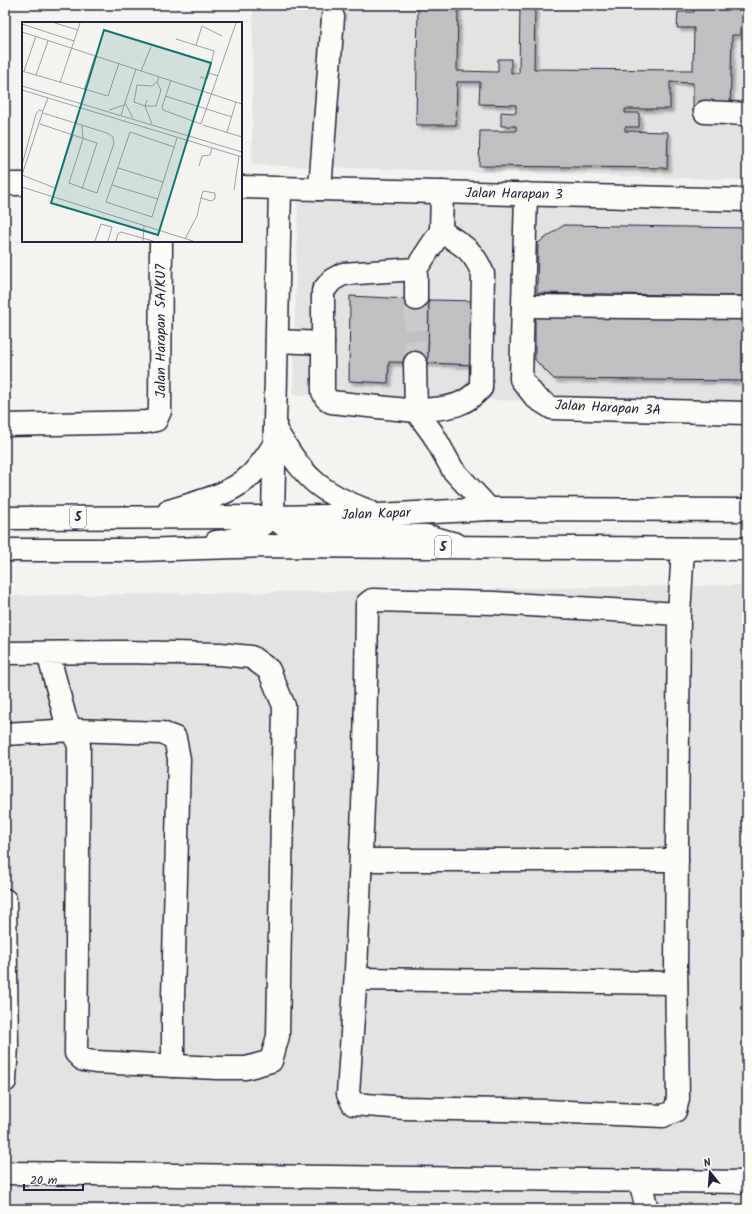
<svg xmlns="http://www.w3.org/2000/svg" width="752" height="1214" font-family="Kalam,sans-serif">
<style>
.built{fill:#e4e3e2}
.building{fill:#c0bfc2;stroke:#22223b;filter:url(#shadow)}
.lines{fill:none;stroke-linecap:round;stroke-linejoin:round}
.minor-tunnel{stroke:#cac9cb;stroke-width:22;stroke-dasharray:22 11;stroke-linecap:butt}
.minor-casing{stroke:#22223b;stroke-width:25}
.highway-casing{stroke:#22223b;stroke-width:25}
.minor{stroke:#fdfcf7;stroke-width:22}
.highway{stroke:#fdfcf7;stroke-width:22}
.labels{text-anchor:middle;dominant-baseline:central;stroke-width:3;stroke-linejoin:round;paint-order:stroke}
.shield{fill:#fdfcf7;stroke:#646373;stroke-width:1}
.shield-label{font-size:13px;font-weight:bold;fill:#22223b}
.street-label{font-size:14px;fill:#22223b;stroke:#fdfcf7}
.inset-road{fill:none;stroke:#a09fa7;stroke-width:1}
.view{fill:#0f766e;fill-opacity:0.15;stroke:#0f766e;stroke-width:2}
.inset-edge{fill:none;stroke:#22223b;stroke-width:2}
</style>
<defs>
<filter id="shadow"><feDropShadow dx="3.5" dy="3.5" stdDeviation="1" flood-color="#0004"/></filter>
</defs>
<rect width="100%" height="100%" fill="#f4f3ef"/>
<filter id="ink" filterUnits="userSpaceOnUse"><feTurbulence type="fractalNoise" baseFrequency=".025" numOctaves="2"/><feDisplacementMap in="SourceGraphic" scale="8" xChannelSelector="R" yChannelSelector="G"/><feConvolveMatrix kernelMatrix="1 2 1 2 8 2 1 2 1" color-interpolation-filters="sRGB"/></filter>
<g filter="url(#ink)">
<g class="built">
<polygon points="253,5 747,5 747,180 252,165"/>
<polygon points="298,197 747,208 747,406 293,395"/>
<polygon points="747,585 747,1209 5,1209 5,596"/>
</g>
<g class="building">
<polygon points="418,5 458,5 457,71 498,72 498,59 511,59 511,73 519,73 520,5 535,5 534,69 693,70 694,28 677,28 678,12 694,12 694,5 741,5 740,10 747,10 747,27 740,27 740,35 732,35 730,111 693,111 693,83 670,82 670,109 625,109 625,113 639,113 639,127 625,127 625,131 668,132 667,168 479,166 480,131 516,131 516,126 501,126 501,112 516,113 516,105 479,104 480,82 457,82 456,125 416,125"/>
<polygon points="564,225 747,228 747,296 537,293 538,243"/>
<polygon points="350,296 429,300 428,363 389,362 388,383 349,381"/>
<polygon points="429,300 479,301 477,365 428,363"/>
<polygon points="535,312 747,314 747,381 554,379 535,360"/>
</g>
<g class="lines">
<polyline class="minor-tunnel" points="415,363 416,299"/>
<defs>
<g id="minor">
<polyline points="705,112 747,114"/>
<polyline points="5,184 23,184"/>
<polyline points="241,187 747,200"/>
<polyline points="320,189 333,17"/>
<path d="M 442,192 L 441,231 C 462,245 473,249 483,274 L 481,388 C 460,410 445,407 416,411 L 433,434 L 453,470 L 489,509"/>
<polyline points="526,194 521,379 536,398 552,408 747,413"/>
<polyline points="416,299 416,269"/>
<polyline points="523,306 747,308"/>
<polyline points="277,341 323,343"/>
<polyline points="415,363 416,411 331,402 326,398 323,392 323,291 332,280 343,274 416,269 441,231"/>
<polyline points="5,425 146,422 156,420 160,411 161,241"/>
<polyline points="273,517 280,188"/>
<polyline points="273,517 288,529 302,534 427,536 456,544"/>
<path d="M 216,542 C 241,540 253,532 273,517"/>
<polyline points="679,614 494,603 372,600 367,604 365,758 356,971 348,1094 353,1104 405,1108 545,1111 663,1116 675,1111 678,1099 676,962 679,614 683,549"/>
<polyline points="5,653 124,652 220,654 251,657 269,670 284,706 278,1036 271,1061 246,1068 217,1068 95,1062 83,1060 76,1053 79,745 65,717 48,653"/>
<polyline points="5,734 72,730 162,733 175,738 179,759 173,997 173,1066"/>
<polyline points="361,860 677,860"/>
<polyline points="5,900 7,1045 5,1081"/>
<polyline points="356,979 676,983"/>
<polyline points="5,1173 747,1182"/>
<polyline points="640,1181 647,1209"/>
</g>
<g id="highway">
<path d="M 275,429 C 303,475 316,492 369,511"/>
<path d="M 169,511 C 200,501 238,494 259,466 C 265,459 270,451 275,443"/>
<polyline points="5,518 273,517 379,515 489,509 747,510"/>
<polyline points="5,550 139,550 266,546 747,549"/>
</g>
</defs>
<use href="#minor" class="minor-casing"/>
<use href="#highway" class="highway-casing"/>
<use href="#minor" class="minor"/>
<use href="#highway" class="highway"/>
</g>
</g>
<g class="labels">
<g class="shield">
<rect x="70" y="506" width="16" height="22" rx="3"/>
<rect x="435" y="536" width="16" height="22" rx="3"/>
</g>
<g class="shield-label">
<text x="78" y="517">5</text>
<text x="443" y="547">5</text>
</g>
<g class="street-label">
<text transform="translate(514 194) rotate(1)">Jalan Harapan 3</text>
<text transform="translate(161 331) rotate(-90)">Jalan Harapan 5A/KU7</text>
<text transform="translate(608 408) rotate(3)">Jalan Harapan 3A</text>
<text transform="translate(376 514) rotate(-2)">Jalan Kapar</text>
</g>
</g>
<g transform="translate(22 22)">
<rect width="220" height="220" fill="#f4f3ef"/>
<path class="inset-road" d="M 33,1 L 56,8M 0,2 L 52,19M 0,10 L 220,82M 154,17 L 192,29 L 187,51 L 196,54M 174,23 L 180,4 L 200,14M 0,49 L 86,74 L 97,41M 2,49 L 14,14M 119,49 L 129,25M 14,53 L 26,19M 178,55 L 185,57 L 187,51M 149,58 L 140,85 L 141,88 L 179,102 L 214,1M 38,61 L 58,1M 0,64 L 220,130M 0,68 L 220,135M 62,68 L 73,34M 143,74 L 210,95M 125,78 L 123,84 L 112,80 L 115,63 L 130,64 L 135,60M 103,81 L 111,96M 87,88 L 102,83M 21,91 L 85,111 L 91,115 L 92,121 L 75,171 L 47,161 L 61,117 L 60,103M 99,93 L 114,47M 18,102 L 51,113 L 33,166 L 0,153 L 21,89 L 26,76M 130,102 L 123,84 L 134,84 L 139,68 L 135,60 L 137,55M 181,103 L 220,115M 205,110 L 214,80M 51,113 L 75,121 L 60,167M 152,125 L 108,110 L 84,180 L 130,195 L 155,116M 0,143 L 14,92 L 17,88 L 21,89M 177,144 L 180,134 L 188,133 L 190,126M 96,146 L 141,160M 90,163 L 136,177M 0,165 L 171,219M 212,168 L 217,134M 163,217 L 175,194 L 179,176 L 181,169 L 193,171 L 193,177 L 189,179 L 179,176M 73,219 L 79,202 L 90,205 L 86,219M 94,219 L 96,212 L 99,210 L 131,219M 121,219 L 122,204"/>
<path class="view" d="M 82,8 L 189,41 L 136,213 L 29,181 Z"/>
<rect width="220" height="220" class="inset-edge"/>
</g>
<rect width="752" height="1214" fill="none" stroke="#fdfcf7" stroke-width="20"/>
<rect x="10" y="10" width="732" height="1194" fill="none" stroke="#22223b" stroke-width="1.5" filter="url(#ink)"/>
<g transform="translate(710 1172) rotate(343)" stroke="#fdfcf7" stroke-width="3" paint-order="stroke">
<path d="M0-3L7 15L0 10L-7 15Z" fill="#22223b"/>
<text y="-6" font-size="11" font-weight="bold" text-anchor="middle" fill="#22223b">N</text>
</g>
<path d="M24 1184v6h59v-6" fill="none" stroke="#22223b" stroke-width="2"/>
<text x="30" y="1184" font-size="12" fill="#22223b" stroke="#fdfcf7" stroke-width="3" paint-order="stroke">20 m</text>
</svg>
